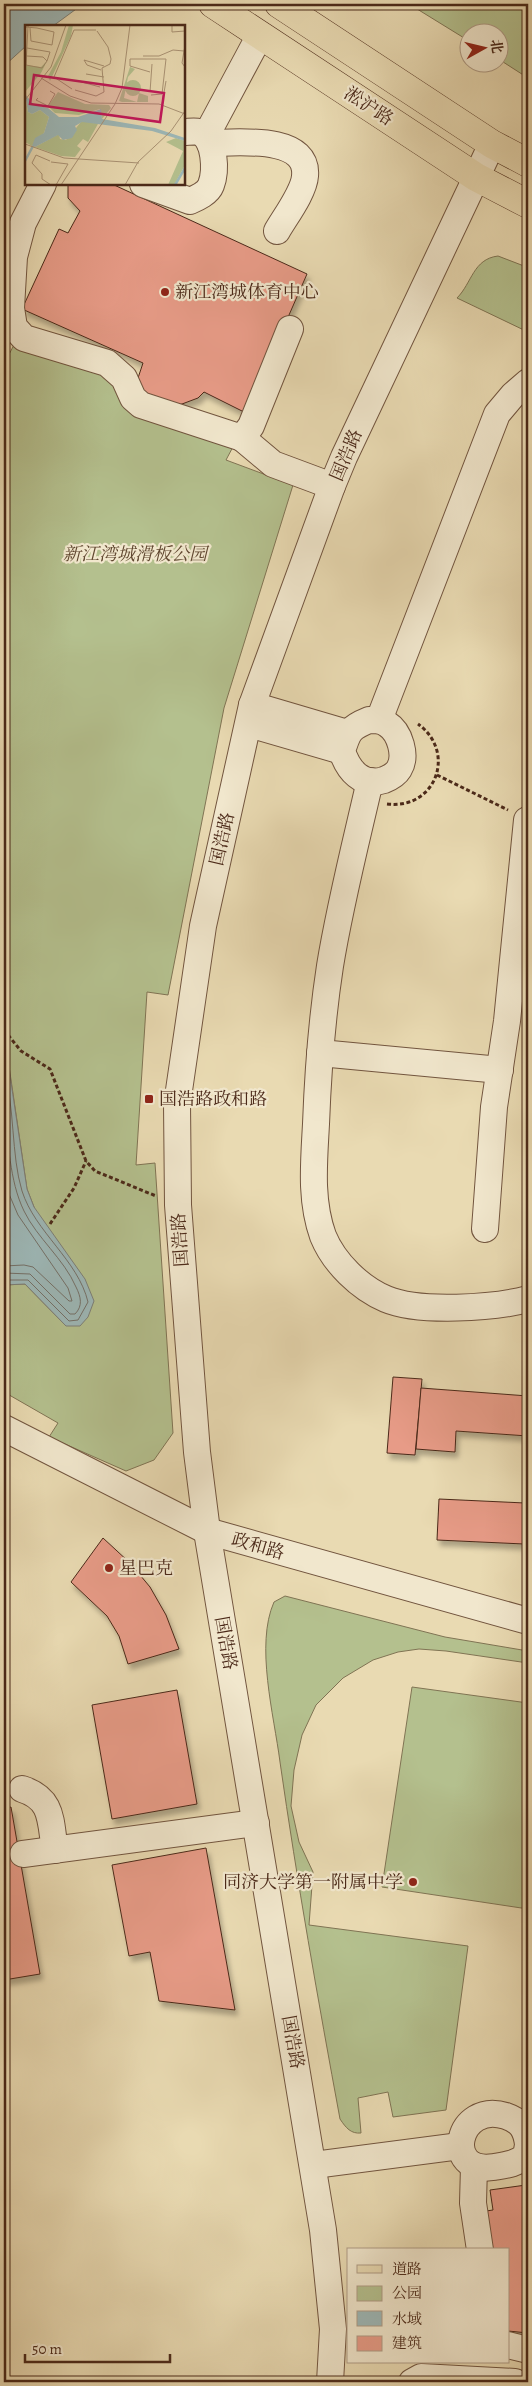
<svg xmlns="http://www.w3.org/2000/svg" width="532" height="2386" font-family="Alegreya,'Noto Serif SC',serif">
<style>
.green{fill:#b4c08e;stroke:#807454}
.water{fill:#9db8b8;stroke:#7c7f78}
.lines{fill:none;stroke-linecap:round;stroke-linejoin:round}
.shore{stroke:#747068;stroke-width:1}
.building{fill:#e79b87;stroke:#4b2919;filter:url(#shadow)}
.minor-casing{stroke:#72553f;stroke-width:28}
.major-casing{stroke:#4b2919;stroke-width:29}
.path{stroke:#4b2919;stroke-width:3;stroke-dasharray:4 2.5;stroke-linecap:butt}
.minor{stroke:#f1e7cd;stroke-width:26}
.major{stroke:#e9dab2;stroke-width:28}
.poi-dot{fill:#8f2418;stroke:#f1e7cd;stroke-width:2}
.labels{text-anchor:middle;dominant-baseline:central;stroke-width:4.5;stroke-linejoin:round;paint-order:stroke}
.street-label{font-size:18px;fill:#4b2919;stroke:#f1e7cd}
.poi-label{font-size:18px;fill:#4b2919;stroke:#f1e7cd;text-anchor:start}
.park-label{font-size:18px;font-style:italic;fill:#604730;stroke:#f1e7cd}
.inset-river{fill:none;stroke:#9db8b8;stroke-width:2.5}
.inset-road{fill:none;stroke:#aa9375;stroke-width:1}
.view{fill:#c2185b;fill-opacity:0.15;stroke:#c2185b;stroke-width:2.5}
.inset-edge{fill:none;stroke:#4b2919;stroke-width:2.5}
</style>
<defs>
<filter id="shadow"><feDropShadow dx="3" dy="5.5" stdDeviation="2.5" flood-color="#0004"/></filter>
</defs>
<rect width="100%" height="100%" fill="#e9dab2"/>
<filter id="stains"><feTurbulence type="fractalNoise" baseFrequency=".004" numOctaves="4"/><feColorMatrix values="0 0 0 0 .2 0 0 0 0 .09 0 0 0 0 .02 0 0 0 .5 -.17"/></filter>
<radialGradient id="worn" r=".72"><stop offset=".6" stop-color="#630" stop-opacity="0"/><stop offset="1" stop-color="#630" stop-opacity=".3"/></radialGradient>
<g class="green">
<polygon points="409,4 528,4 528,78 500,60 500,32 470,32 469,41"/>
<path d="M 498,256 L 524,266 L 528,265 L 528,332 L 457,298 C 472,283 473,259 498,256 Z"/>
<polygon points="16,341 109,376 235,443 226,460 293,485 224,708 168,995 147,992 136,1165 155,1163 173,1433 154,1460 126,1471 49,1437 58,1423 4,1392 4,1285 25,1284 66,1326 34,1207 27,1189 4,1032 4,364"/>
<path d="M 285,1596 L 445,1637 L 528,1651 L 528,1663 L 446,1651 L 419,1649 L 398,1652 L 373,1660 L 343,1678 L 316,1705 L 302,1735 L 294,1770 L 291,1806 L 299,1842 L 313,1872 L 309,1925 L 468,1946 L 446,2110 L 393,2117 L 388,2092 L 358,2098 L 361,2133 C 351,2134 346,2128 340,2119 C 318,2000 297,1881 280,1762 C 274,1715 255,1645 274,1602 Z"/>
<polygon points="412,1687 528,1703 528,1909 382,1887"/>
</g>
<g class="water">
<polygon points="4,4 83,4 53,26 26,26 26,46 4,66"/>
<polygon points="4,1062 9,1069 27,1189 34,1207 85,1279 94,1301 88,1317 80,1326 66,1326 25,1284 4,1285"/>
</g>
<g class="lines">
<g class="shore">
<path d="M 4,1070 C 15,1107 11,1155 22,1191 C 35,1232 78,1260 88,1302 L 78,1320 L 69,1321 L 28,1280 L 4,1280"/>
<path d="M 4,1109 C 9,1142 9,1180 24,1211 C 37,1238 64,1259 76,1287 C 81,1297 83,1306 75,1314 L 70,1314 L 30,1274 L 4,1273"/>
<polyline points="4,1161 9,1194 18,1215 68,1288 72,1301 69,1301 33,1267 24,1265 4,1266"/>
</g>
</g>
<g class="building">
<polygon points="68,184 112,184 307,274 246,413 204,392 198,398 182,404 166,407 155,405 137,381 143,363 22,309 59,229 68,233 80,211 68,198"/>
<polygon points="393,1377 422,1379 415,1455 387,1453"/>
<polygon points="421,1388 528,1396 528,1436 456,1431 455,1452 416,1449"/>
<polygon points="439,1499 525,1503 524,1544 437,1540"/>
<polygon points="103,1538 130,1563 150,1587 166,1615 179,1649 128,1664 119,1636 107,1616 71,1582"/>
<polygon points="177,1690 197,1804 112,1819 92,1705"/>
<polygon points="11,1807 40,1974 4,1980 4,1809"/>
<polygon points="206,1848 235,2010 159,2001 150,1952 129,1956 112,1865"/>
<polygon points="526,2185 528,2192 528,2333 508,2331 508,2250 491,2250 486,2211 493,2210 490,2190"/>
</g>
<g class="lines">
<defs>
<g id="minor">
<polyline points="206,136 260,35"/>
<path d="M 210,143 C 235,143 309,134 305,176 C 304,192 285,217 277,231"/>
<polyline points="43,184 23,223 14,257 11,308 14,327 24,338 107,363 124,378 133,398 141,405 242,438 251,426 290,329"/>
<path d="M 143,184 L 190,201 C 197,198 208,193 211,185 C 216,172 216,138 199,132 C 195,131 188,132 184,132"/>
<polyline points="242,438 273,464 332,486"/>
<polyline points="252,705 347,733"/>
<path d="M 369,720 C 375,720 382,720 387,724 C 400,732 407,756 399,769 C 396,774 389,778 384,780 C 362,787 348,770 342,751 C 348,732 349,728 369,720 Z"/>
<polyline points="379,720 497,414 513,395 528,382"/>
<polyline points="249,724 342,751"/>
<path d="M 370,781 C 356,842 340,904 330,966 C 322,1018 318,1071 316,1124 C 314,1162 310,1200 323,1236 C 334,1263 360,1288 386,1299 C 419,1313 494,1308 528,1299"/>
<polyline points="320,1053 500,1070"/>
<polyline points="485,1229 494,1107 507,1021 527,820"/>
<polyline points="4,1428 207,1531 528,1621"/>
<path d="M 22,1789 C 54,1799 50,1822 55,1850"/>
<polyline points="23,1854 256,1823"/>
<path d="M 528,2144 C 526,2129 521,2121 506,2116 C 457,2100 441,2175 494,2167 C 506,2165 516,2164 526,2156 L 528,2145"/>
<polyline points="314,2165 460,2146"/>
<polyline points="474,2166 473,2203 480,2250"/>
<polyline points="508,2345 528,2350"/>
<polyline points="330,2382 333,2329 323,2230 207,1531 197,1452 178,1205 177,1104 203,926 252,705 332,486 344,457 492,144"/>
<polyline points="412,2382 421,2377 515,2382"/>
</g>
<g id="major">
<polyline points="213,4 476,177 528,204"/>
<polyline points="279,4 492,144 528,163"/>
</g>
</defs>
<use href="#minor" class="minor-casing"/>
<use href="#major" class="major-casing"/>
<g class="path">
<polyline points="437,775 508,810"/>
<path d="M 387,804 C 436,810 457,752 418,724"/>
<polyline points="4,1030 21,1051 50,1069 86,1161 95,1171 156,1196"/>
<polyline points="50,1224 74,1188 86,1161"/>
</g>
<use href="#minor" class="minor"/>
<use href="#major" class="major"/>
</g>
<g class="poi-dot">
<circle cx="165" cy="292" r="5"/>
<rect x="144" y="1094" width="10" height="10" rx="2.5"/>
<circle cx="109" cy="1568" r="5"/>
<circle cx="413" cy="1882" r="5"/>
</g>
<g class="labels">
<g class="street-label">
<text transform="translate(369 106) rotate(33)">淞沪路</text>
<text transform="translate(346 455) rotate(-67)">国浩路</text>
<text transform="translate(222 839) rotate(-77)">国浩路</text>
<text transform="translate(180 1240) rotate(-94)">国浩路</text>
<text transform="translate(258 1546) rotate(16)">政和路</text>
<text transform="translate(226 1643) rotate(80)">国浩路</text>
<text transform="translate(293 2042) rotate(80)">国浩路</text>
</g>
<g class="poi-label">
<text x="175" y="292">新江湾城体育中心</text>
<text x="159" y="1099">国浩路政和路</text>
<text x="119" y="1568">星巴克</text>
<text x="403" y="1882" text-anchor="end">同济大学第一附属中学</text>
</g>
<g class="park-label">
<text x="135" y="554">新江湾城滑板公园</text>
</g>
</g>
<g transform="translate(25 25)">
<rect width="160" height="160" fill="#e9dab2"/>
<path d="M 44,0 L 48,0 L 46,11 L 25,56 L 23,51 L 36,27 ZM 22,36 L 16,48 L 0,67 L 0,40 L 16,42 ZM 105,42 L 110,44 L 103,52 L 99,73 L 112,77 L 114,68 L 123,71 L 123,77 L 97,77 L 94,76 ZM100 63a8 8 0 1 1 16 0a8 8 0 1 1-16 0ZM 33,67 L 60,79 L 84,80 L 86,83 L 77,94 L 75,84 L 54,90 L 30,88 L 23,81 ZM 1,77 L 3,87 L 7,89 L 15,85 L 24,92 L 19,108 L 7,121 L 0,117 ZM 56,97 L 74,97 L 63,117 L 58,114 L 52,121 L 56,124 L 50,132 L 36,131 L 10,122 L 34,109 L 35,114 L 41,115 ZM 151,113 L 160,116 L 160,140 L 149,160 L 143,160 L 158,126 L 141,117 Z" fill="#b4c08e"/>
<path d="M 0,69 L 9,80 L 23,83 L 34,92 L 53,92 L 76,84 L 77,94 L 130,103 L 160,113 L 160,116 L 127,106 L 57,97 L 50,101 L 52,105 L 47,113 L 38,115 L 33,110 L 10,122 L 7,121 L 10,113 L 19,108 L 24,92 L 15,85 L 7,89 L 3,87 Z" fill="#9db8b8"/>
<path class="inset-river" d="M 0,136 L 8,121M 150,160 L 160,143"/>
<path class="inset-road" d="M 147,0 L 147,7 L 160,6M 0,2 L 12,3 L 29,7 L 27,20 L 6,16 L 5,3M 159,26 L 157,38 L 160,42M 2,31 L 18,32 L 22,36 L 25,27 L 2,23M 118,31 L 134,31 L 148,25 L 159,26 L 160,21M 1,40 L 3,1M 1,40 L 17,43 L 22,36M 76,45 L 62,40 L 59,35 L 79,41M 125,47 L 105,41 L 105,34 L 141,34 L 137,69 L 126,70M 61,49 L 79,52M 16,53 L 45,71 L 66,78 L 134,79 L 160,89M 53,56 L 75,62M 47,64 L 29,52 L 49,5 L 71,5M 50,65 L 71,71 L 79,67 L 77,43 L 85,39 L 86,34 L 83,22 L 72,6M 125,67 L 127,39M 13,73 L 11,75 L 23,81 L 30,69 L 25,66M 0,75 L 26,42 L 41,0M 137,79 L 141,56M 0,119 L 39,133 L 114,138M 25,136 L 11,130 L 7,138 L 17,149 L 17,154 L 26,160M 26,137 L 43,139 L 31,160M 36,160 L 90,79 L 97,63 L 105,0M 100,160 L 113,137 L 146,106 L 160,86"/>
<path class="view" d="M 9,50 L 139,68 L 135,97 L 5,79 Z"/>
<rect width="160" height="160" class="inset-edge"/>
</g>
<rect width="532" height="2386" fill="none" stroke="#e9dab2" stroke-width="20"/>
<rect x="5" y="5" width="522" height="2376" fill="none" stroke="#4b2919" stroke-width="2.5"/>
<rect x="10" y="10" width="512" height="2366" fill="none" stroke="#4b2919"/>
<rect x="347" y="2248" width="162" height="115" fill="#f1e7cd" stroke="#af9b85"/>
<rect x="357" y="2265" width="25" height="8" fill="#e9dab2" stroke="#af9b85"/>
<text x="392" y="2274" font-size="15" fill="#4b2919">道路</text>
<rect x="357" y="2286" width="25" height="15" fill="#b4c08e" stroke="#af9b85"/>
<text x="392" y="2298" font-size="15" fill="#4b2919">公园</text>
<rect x="357" y="2311" width="25" height="15" fill="#9db8b8" stroke="#af9b85"/>
<text x="392" y="2324" font-size="15" fill="#4b2919">水域</text>
<rect x="357" y="2336" width="25" height="15" fill="#e79b87" stroke="#af9b85"/>
<text x="392" y="2348" font-size="15" fill="#4b2919">建筑</text>
<g transform="translate(484 48) rotate(82)"><circle r="24" fill="#f1e7cd" stroke="#af9b85"/>
<path d="M0-4L9 19L0 12L-9 19Z" fill="#8f2418"/>
<text y="-8" font-size="14" font-weight="bold" text-anchor="middle" fill="#4b2919">北</text>
</g>
<path d="M25 2354v8h145v-8" fill="none" stroke="#4b2919" stroke-width="2.5"/>
<text x="32" y="2354" font-size="15" fill="#4b2919" stroke="#f1e7cd" stroke-width="4" paint-order="stroke">50 m</text>
<rect width="100%" height="100%" filter="url(#stains)"/>
<rect width="100%" height="100%" fill="url(#worn)"/>
</svg>
